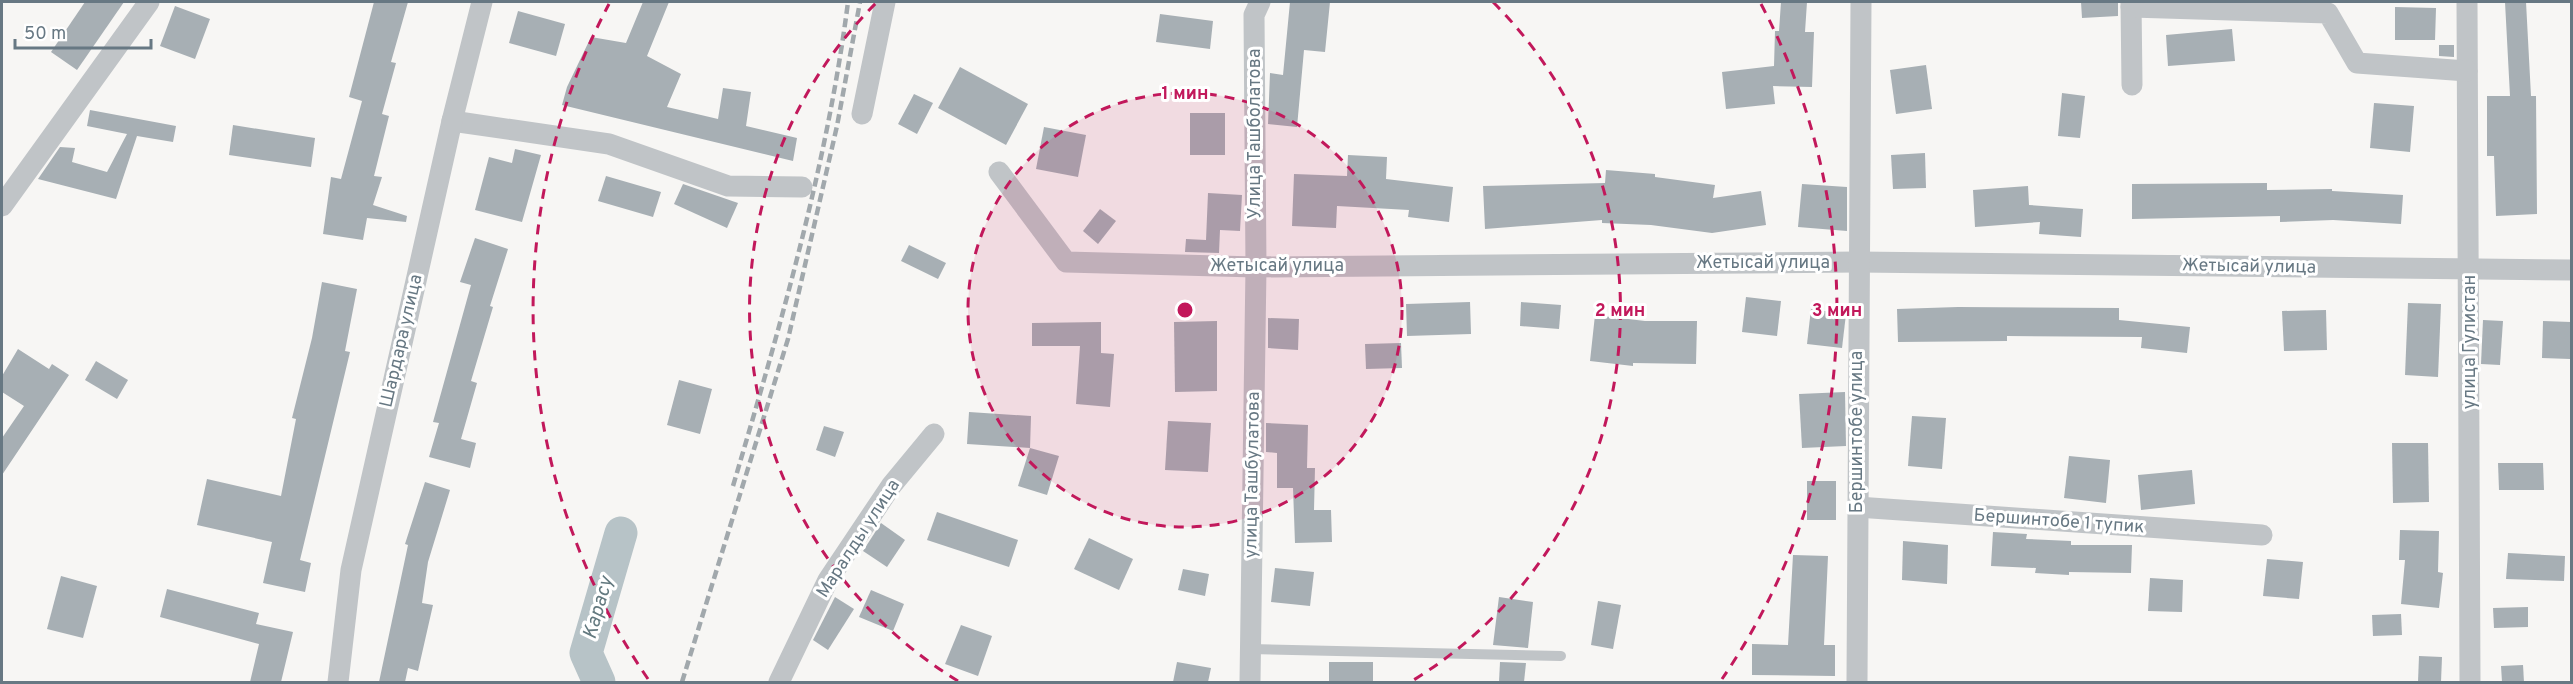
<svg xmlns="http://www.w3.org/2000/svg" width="2573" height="684" font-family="Overpass,sans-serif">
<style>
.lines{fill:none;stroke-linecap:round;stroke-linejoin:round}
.river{stroke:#b7c3c7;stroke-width:33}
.building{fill:#a7afb4}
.service{stroke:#c0c4c7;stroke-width:10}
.minor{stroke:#c0c4c7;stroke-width:21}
.rail{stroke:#a1a8ac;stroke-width:4.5;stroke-dasharray:9 4.5;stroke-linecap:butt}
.ring{fill:none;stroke:#c2185b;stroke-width:3;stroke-dasharray:10 8}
.labels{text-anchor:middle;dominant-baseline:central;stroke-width:6;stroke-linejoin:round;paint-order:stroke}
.street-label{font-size:18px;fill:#677883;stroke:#fff}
.water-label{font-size:20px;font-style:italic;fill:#63797f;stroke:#fff}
.centre{fill:#c2185b;stroke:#fff;stroke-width:3}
.ring-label{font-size:18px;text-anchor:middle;font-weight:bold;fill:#c2185b;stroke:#fff;stroke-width:6;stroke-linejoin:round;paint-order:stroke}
</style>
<rect width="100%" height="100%" fill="#f7f6f4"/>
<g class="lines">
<polyline class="river" points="599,682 586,653 621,533"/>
</g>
<g class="building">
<polygon points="85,2 124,2 77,70 51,52"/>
<polygon points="374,2 408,2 391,62 396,63 382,114 389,116 374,176 382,177 373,205 407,216 406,222 367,218 363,240 323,234 331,177 341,179 362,101 349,97"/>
<polygon points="643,2 669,2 647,56 681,74 667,107 718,119 723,88 751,92 746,126 797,138 793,161 562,105 567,87 591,37 626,43"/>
<polygon points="1290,2 1330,2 1325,52 1304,50 1297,127 1268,124 1270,73 1283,75"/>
<polygon points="1781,2 1807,2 1805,32 1814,32 1812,87 1773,86 1775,104 1726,109 1722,72 1774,66 1775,31 1779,31"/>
<polygon points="2081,2 2118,2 2118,16 2082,18"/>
<polygon points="2505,2 2526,2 2531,96 2536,96 2537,214 2496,216 2494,156 2487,156 2487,96 2510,96"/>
<polygon points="175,6 210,19 195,59 160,46"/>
<polygon points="2395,7 2436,8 2435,40 2395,40"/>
<polygon points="518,11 565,24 556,56 509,43"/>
<polygon points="1160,14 1213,21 1210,49 1156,42"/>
<polygon points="2232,29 2235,61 2168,66 2166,35"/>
<polygon points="2439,45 2454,45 2454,57 2439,56"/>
<polygon points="1926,65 1932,109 1896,114 1890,70"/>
<polygon points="960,67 1028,104 1006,145 938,108"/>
<polygon points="2062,93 2085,96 2080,138 2058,136"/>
<polygon points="914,94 933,103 917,134 898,124"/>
<polygon points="2374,103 2414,106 2410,152 2370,148"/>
<polygon points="90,110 176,126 173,142 137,136 116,199 38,179 60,147 75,148 72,162 107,172 127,134 87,126"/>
<rect x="1190" y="113" width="35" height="42"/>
<polygon points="233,125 315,138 311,167 229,155"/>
<polygon points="1044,127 1086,135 1078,177 1036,169"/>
<polygon points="515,149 541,155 522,222 475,210 489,157 512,163"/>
<polygon points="1925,153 1926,188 1893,189 1891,155"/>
<polygon points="1348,155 1387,157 1386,179 1453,187 1449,222 1408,217 1409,210 1337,206 1336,228 1292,226 1294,174 1347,176"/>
<polygon points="1606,170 1655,174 1655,177 1715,185 1713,198 1761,191 1766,225 1712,233 1651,225 1602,223 1602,220 1485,229 1483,186 1605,183"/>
<polygon points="606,176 661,192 653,217 598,201"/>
<polygon points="2267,183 2267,190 2332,189 2332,191 2403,195 2401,224 2333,220 2280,222 2280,216 2132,219 2132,184"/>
<polygon points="683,184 738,203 727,228 674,204"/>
<polygon points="1802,184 1847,187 1847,231 1798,227"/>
<polygon points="2028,186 2029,205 2083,209 2081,237 2039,234 2040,222 1975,227 1973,190"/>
<polygon points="1208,193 1242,195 1240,231 1220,230 1219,253 1185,252 1186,239 1206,240"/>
<polygon points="1100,209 1116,221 1098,244 1083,231"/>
<polygon points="475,238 508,249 490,306 493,307 471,381 477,383 461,439 476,443 470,468 429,457 439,423 433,422 471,285 460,282"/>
<polygon points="909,245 946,263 938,279 901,261"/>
<polygon points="322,282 357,289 345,351 350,352 300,560 311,563 305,592 263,583 272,542 197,525 207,479 281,496 296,419 292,418 312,338"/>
<polygon points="1746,297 1781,301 1777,336 1742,332"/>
<polygon points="1470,302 1471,334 1407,336 1406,304"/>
<polygon points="1521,302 1561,305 1559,329 1520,326"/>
<polygon points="2408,303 2441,304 2438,377 2405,375"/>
<polygon points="1958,307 2119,308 2119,320 2190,327 2187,353 2141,348 2142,337 2007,336 2007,341 1898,342 1897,309"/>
<polygon points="1811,309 1846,314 1842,348 1807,344"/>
<polygon points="2326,310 2327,350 2284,351 2282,311"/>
<polygon points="1595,315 1645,321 1697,321 1696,364 1633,363 1633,366 1590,361"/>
<polygon points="1268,318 1299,319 1298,350 1268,348"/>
<polygon points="2483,320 2503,321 2500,365 2481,364"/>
<polygon points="1217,321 1217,391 1175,392 1174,322"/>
<polygon points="2543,321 2571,322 2570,359 2542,358"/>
<polygon points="1101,322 1101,353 1114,354 1110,407 1076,404 1080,346 1032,346 1032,323"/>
<polygon points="1401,343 1402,368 1366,369 1365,344"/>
<polygon points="18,349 49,369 52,364 69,375 2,475 2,438 24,406 2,392 2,376"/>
<polygon points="96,361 128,380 117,399 85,380"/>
<polygon points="679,380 712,389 700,434 667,425"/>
<polygon points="1845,392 1846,446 1802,448 1799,394"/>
<polygon points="969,412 1031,416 1030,448 967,444"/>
<polygon points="1912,416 1946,418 1942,469 1908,466"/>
<polygon points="1168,421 1211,423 1208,472 1165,470"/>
<polygon points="1266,423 1308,425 1307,468 1315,468 1314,510 1331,510 1332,542 1295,543 1293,488 1277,488 1277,453 1266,452"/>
<polygon points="824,426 844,432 835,457 816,450"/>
<polygon points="2392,443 2428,443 2429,502 2393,503"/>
<polygon points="1030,448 1059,456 1047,495 1018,486"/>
<polygon points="2069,456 2110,460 2106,503 2064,498"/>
<polygon points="2498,463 2543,463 2544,490 2499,490"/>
<polygon points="2192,470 2195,504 2141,510 2138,475"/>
<rect x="1807" y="481" width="29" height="39"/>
<polygon points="425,482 450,490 428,562 422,603 433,605 418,671 408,668 405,682 379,682 408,545 405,544"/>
<polygon points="937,512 1018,540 1009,567 927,540"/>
<polygon points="881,523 905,540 887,567 863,551"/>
<polygon points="2400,530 2439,531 2438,572 2443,573 2439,608 2401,604 2405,560 2399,560"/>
<polygon points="1993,532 2027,534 2026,539 2071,541 2071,545 2132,545 2131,573 2069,572 2069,575 2035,573 2036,568 1991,566"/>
<polygon points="1089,538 1133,559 1119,590 1074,569"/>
<polygon points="1903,541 1948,545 1947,584 1902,580"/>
<polygon points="2508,553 2565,556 2564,581 2506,579"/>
<polygon points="1793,555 1828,556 1824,645 1835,645 1835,676 1752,675 1752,644 1788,645"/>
<polygon points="2267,559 2303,562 2299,599 2263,596"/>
<polygon points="1275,568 1314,572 1310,606 1271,602"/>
<polygon points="1183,569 1209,574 1205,596 1178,590"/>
<polygon points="61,576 97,586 83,638 47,629"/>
<polygon points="2150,578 2183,580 2182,612 2148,611"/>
<polygon points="167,589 259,613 256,624 293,632 281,682 250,682 259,644 160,617"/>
<polygon points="871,590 904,604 893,631 859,617"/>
<polygon points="835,597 854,609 828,650 813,640"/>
<polygon points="1499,597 1533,602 1528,648 1493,645"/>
<polygon points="1598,601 1621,605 1613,649 1591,645"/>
<polygon points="2528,607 2528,627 2494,628 2493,608"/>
<polygon points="2401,614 2402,635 2373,636 2372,615"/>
<polygon points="961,625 992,636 978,676 945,664"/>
<polygon points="2419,656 2442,657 2441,682 2418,682"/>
<polygon points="1177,662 1211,668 1208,682 1173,682"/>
<rect x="1329" y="662" width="44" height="20"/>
<polygon points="1500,662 1526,663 1524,682 1499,682"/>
<polygon points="2523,665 2524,682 2502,682 2501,666"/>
</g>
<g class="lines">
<polyline class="service" points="1250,649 1561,656"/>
<g class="minor">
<polyline points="2131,2 2132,85"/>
<polyline points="2467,2 2470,682"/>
<polyline points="2131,7 2328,13 2357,63 2467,71"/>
<polyline points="862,114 885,2"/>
<polyline points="452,121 609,144 728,186 802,187"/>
<polyline points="999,172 1066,262 1256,267 1858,262 2572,270"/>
<polyline points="2,206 149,2"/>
<polyline points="1857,507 2262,535"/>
<polyline points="338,682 351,570 452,121 482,2"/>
<polyline points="779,682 828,580 891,486 934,434"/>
<polyline points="1250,682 1256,267 1254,15 1260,2"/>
<polyline points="1857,682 1861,2"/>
</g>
<g class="rail">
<path d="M 733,486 C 780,327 827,166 848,2"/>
<polyline points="682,682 788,339 837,126 860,2"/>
</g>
</g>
<circle cx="1185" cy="310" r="217" fill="#c2185b" fill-opacity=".12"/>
<g class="ring">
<circle cx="1185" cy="310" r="217"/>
<path d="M958 681A435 435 0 0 1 877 2M1493 2A435 435 0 0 1 1412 681"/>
<path d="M648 679A652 652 0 0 1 609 4M1761 4A652 652 0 0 1 1722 679"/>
</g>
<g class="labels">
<g class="street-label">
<text transform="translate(1255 134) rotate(-90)">Улица Ташболатова</text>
<text x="1763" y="263">Жетысай улица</text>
<text x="1277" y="266">Жетысай улица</text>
<text transform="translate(2249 267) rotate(1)">Жетысай улица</text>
<text transform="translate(402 341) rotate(-77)">Шардара улица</text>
<text transform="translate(2470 342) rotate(-90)">улица Гулистан</text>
<text transform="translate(1857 432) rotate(-90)">Бершинтобе улица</text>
<text transform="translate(1253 475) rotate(-89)">улица Ташбулатова</text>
<text transform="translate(2059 522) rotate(4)">Бершинтобе 1 тупик</text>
<text transform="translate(859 539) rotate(-57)">Маралды улица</text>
</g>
<g class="water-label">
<text transform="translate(599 608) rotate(-74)">Карасу</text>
</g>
</g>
<circle cx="1185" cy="310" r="9" class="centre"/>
<g class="ring-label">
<text x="1185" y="99">1 мин</text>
<text x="1620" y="316">2 мин</text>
<text x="1837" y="316">3 мин</text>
</g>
<rect width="2573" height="684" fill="none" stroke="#677883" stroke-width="6"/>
<path d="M15 39v9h136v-9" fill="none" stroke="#677883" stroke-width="3"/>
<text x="24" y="39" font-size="18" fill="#677883" stroke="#ffffff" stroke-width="4.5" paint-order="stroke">50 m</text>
</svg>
